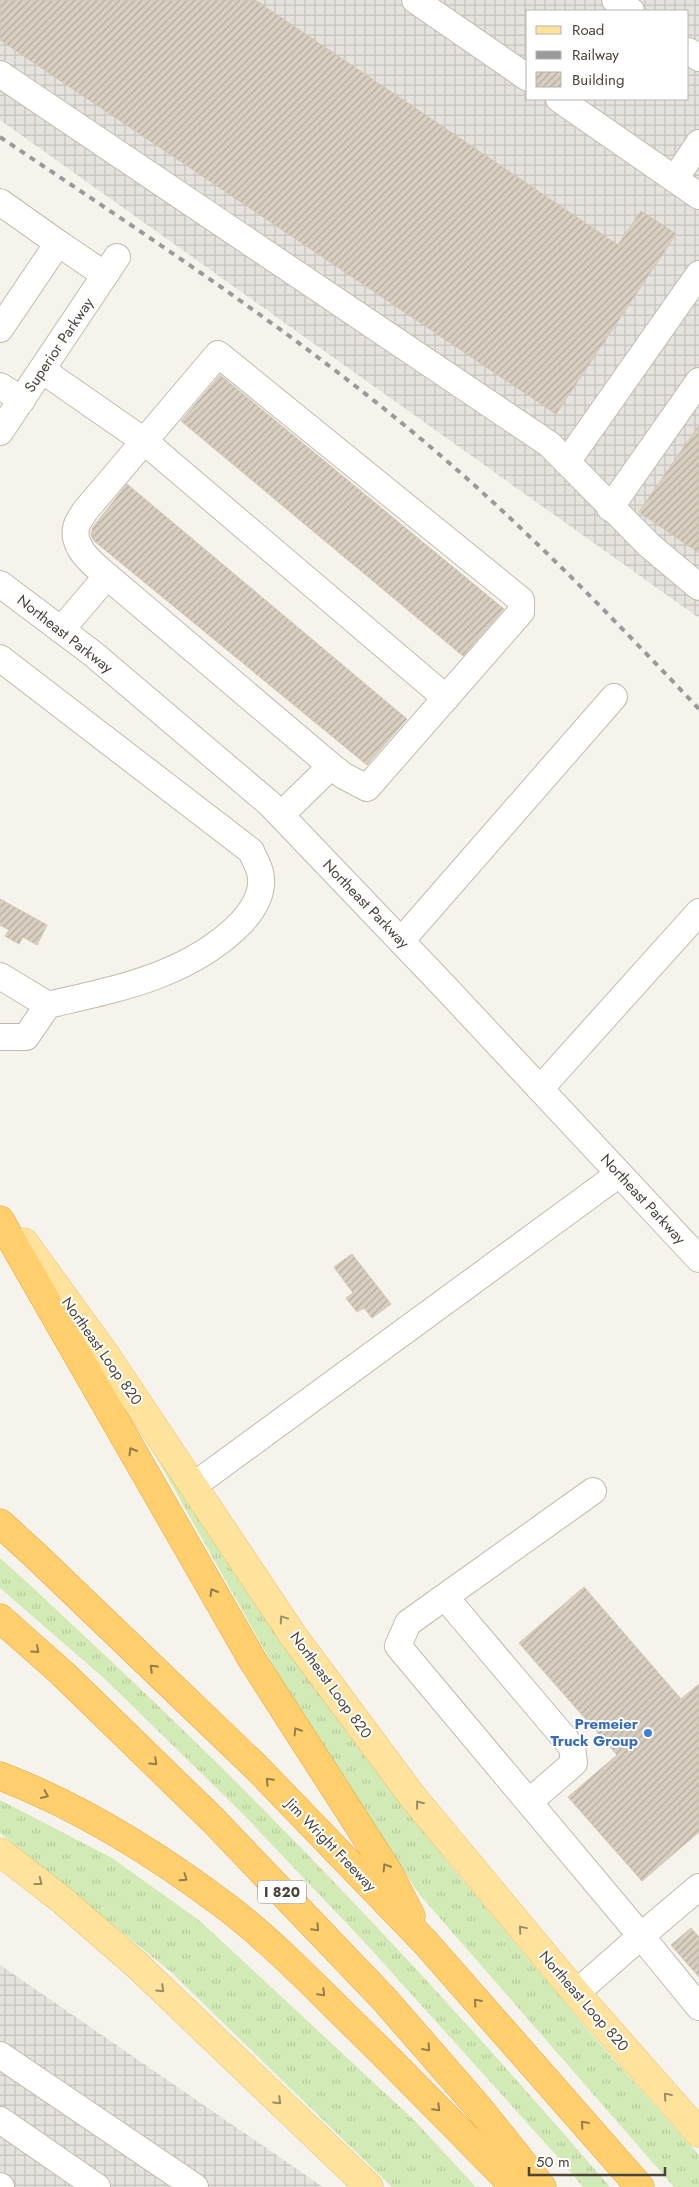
<svg xmlns="http://www.w3.org/2000/svg" width="699" height="2187" font-family="Jost,sans-serif">
<style>
.industrial{fill:url(#industrial-grid);fill-rule:evenodd}
.grass{fill:url(#grass-tufts)}
.building{fill:url(#building-hatch);stroke:#d3c7b4}
.lines{fill:none;stroke-linecap:round;stroke-linejoin:round}
.minor-casing{stroke:#c2bbae;stroke-width:28}
.major-casing{stroke:#e6c16a;stroke-width:29}
.highway-casing{stroke:#e0a43c;stroke-width:29}
.minor{stroke:#fff;stroke-width:26}
.major{stroke:#ffe39c;stroke-width:28}
.highway{stroke:#ffcf6e;stroke-width:28}
.rail{stroke:#9a9a9a;stroke-width:4;stroke-dasharray:6 6;stroke-linecap:butt}
.oneway{stroke:#937c4e}
.oneway2{stroke:#9c8c66}
.shop-dot{fill:#3f7fe0;stroke:#fff;stroke-width:2}
.labels{text-anchor:middle;dominant-baseline:central;stroke-width:4;stroke-linejoin:round;paint-order:stroke}
.shield{fill:#fff;stroke:#817c74;stroke-width:1}
.shield-label{font-size:14px;font-weight:bold;fill:#4b4439}
.street-label{font-size:15px;fill:#4b4439;stroke:#fff}
.shop-label{font-size:15px;font-weight:bold;fill:#366cbe;stroke:#fff;text-anchor:end}
</style>
<defs>
<pattern id="industrial-grid" width="8" height="8" patternUnits="userSpaceOnUse" patternTransform="scale(1.25)"><rect width="8" height="8" fill="#e6e2dd"/><path d="M0 4h8M4 0v8" fill="none" stroke="#c7c3be"/></pattern>
<pattern id="grass-tufts" width="24" height="20" patternUnits="userSpaceOnUse" patternTransform="scale(1.25)"><rect width="24" height="20" fill="#d2eab5"/><path d="M3 7l-1-3M5 7V3M7 7l1-3M15 17l-1-3M17 17v-4M19 17l1-3" fill="none" stroke="#b6ca9c"/></pattern>
<pattern id="building-hatch" width="6" height="6" patternUnits="userSpaceOnUse" patternTransform="scale(1.25)"><rect width="6" height="6" fill="#d8cfc1"/><path d="M-1 1l2-2M0 6l6-6M5 7l2-2" fill="none" stroke="#b1aa9e"/></pattern>
</defs>
<rect width="100%" height="100%" fill="#f6f3ec"/>
<g class="industrial">
<path d="M 0,0 L 699,0 L 699,618 L 0,120 ZM 528,11 L 688,11 L 688,99 L 528,99 Z"/>
<polygon points="0,1965 323,2187 0,2187"/>
</g>
<g class="grass">
<polygon points="144,1435 328,1705 449,1864 594,2037 699,2155 699,2187 674,2187 419,1894 292,1699"/>
<path d="M 0,1558 C 44,1597 86,1638 129,1678 C 299,1839 458,2010 610,2187 L 583,2187 L 556,2155 L 368,1946 L 242,1813 L 106,1680 L 0,1588 Z"/>
<polygon points="0,1800 112,1858 200,1921 415,2121 476,2187 392,2187 171,1972 0,1833"/>
</g>
<g class="building">
<polygon points="0,0 255,0 618,245 641,211 676,234 556,414 0,40"/>
<polygon points="220,375 504,609 463,656 181,421"/>
<polygon points="699,425 699,553 639,512"/>
<polygon points="127,484 407,719 367,765 93,540 91,534 93,527"/>
<polygon points="0,899 47,925 37,945 23,937 19,944 5,936 9,930 0,925"/>
<polygon points="352,1254 391,1304 372,1318 364,1308 357,1312 346,1298 353,1293 334,1267"/>
<polygon points="584,1587 681,1699 699,1684 699,1832 642,1881 568,1797 617,1755 519,1643"/>
<polygon points="691,1928 699,1937 699,1977 671,1945"/>
</g>
<g class="lines">
<defs>
<g id="minor">
<polyline points="415,0 528,78"/>
<polyline points="615,0 631,11"/>
<polyline points="688,51 699,58"/>
<polyline points="0,74 549,444 650,546 699,587"/>
<polyline points="559,99 699,196"/>
<polyline points="675,179 699,143"/>
<polyline points="0,202 58,243"/>
<polyline points="0,329 58,243 105,275"/>
<path d="M 218,354 L 521,600 L 521,612 L 367,788 L 344,776 L 331,766 L 107,576 C 93,564 72,548 76,528 C 77,522 82,516 85,511 Z"/>
<polyline points="42,370 144,441 446,698"/>
<polyline points="0,386 22,400"/>
<polyline points="0,432 117,257"/>
<polyline points="567,462 699,274"/>
<polyline points="610,508 699,381"/>
<polyline points="0,584 92,653 270,804 443,985 699,1259"/>
<polyline points="61,630 107,576"/>
<path d="M 0,658 L 251,851 C 254,858 258,865 260,872 C 265,892 253,910 241,923 C 189,976 116,989 48,1005 L 26,1037 L 0,1037"/>
<polyline points="281,815 331,766"/>
<polyline points="401,941 614,697"/>
<polyline points="0,976 48,1005"/>
<polyline points="540,1089 699,912"/>
<polyline points="193,1486 619,1174"/>
<polyline points="445,1597 572,1747 574,1763 529,1802"/>
<polyline points="699,1887 641,1936 699,2007"/>
<polyline points="576,1993 641,1936 398,1646 408,1623 593,1491"/>
<polyline points="0,2055 195,2187"/>
<polyline points="0,2120 97,2187"/>
<polyline points="0,2186 1,2187"/>
</g>
<g id="major">
<polyline points="24,1242 105,1354 294,1637 412,1796 576,1993 699,2133"/>
<polyline points="0,1852 62,1900 138,1966 369,2187"/>
</g>
<g id="highway">
<polyline points="0,1220 253,1661 389,1873 411,1916"/>
<polyline points="0,1523 36,1556 256,1767 425,1942 640,2187"/>
<polyline points="0,1618 62,1673 213,1820 384,1999 478,2107 542,2187"/>
<path d="M 0,1776 C 81,1807 159,1856 228,1908 C 269,1940 306,1977 342,2013 C 401,2070 457,2129 515,2187"/>
</g>
</defs>
<use href="#minor" class="minor-casing"/>
<use href="#major" class="major-casing"/>
<use href="#highway" class="highway-casing"/>
<use href="#minor" class="minor"/>
<use href="#major" class="major"/>
<use href="#highway" class="highway"/>
<path class="rail" d="M 0,137 C 162,246 327,353 473,484 C 552,555 626,632 699,709"/>
</g>
<defs><path id="oneway-chevron" d="M-2-3.5L2.5 0L-2 3.5" fill="none" stroke-width="1.6" stroke-linecap="round" stroke-linejoin="round" transform="scale(1.25)"/></defs>
<g class="oneway">
<use href="#oneway-chevron" transform="translate(132 1451) rotate(-120)"/>
<use href="#oneway-chevron" transform="translate(213 1592) rotate(-120)"/>
<use href="#oneway-chevron" transform="translate(36 1650) rotate(42)"/>
<use href="#oneway-chevron" transform="translate(153 1668) rotate(-136)"/>
<use href="#oneway-chevron" transform="translate(297 1731) rotate(-122)"/>
<use href="#oneway-chevron" transform="translate(154 1762) rotate(44)"/>
<use href="#oneway-chevron" transform="translate(269 1781) rotate(-134)"/>
<use href="#oneway-chevron" transform="translate(45 1795) rotate(24)"/>
<use href="#oneway-chevron" transform="translate(386 1867) rotate(-122)"/>
<use href="#oneway-chevron" transform="translate(184 1878) rotate(35)"/>
<use href="#oneway-chevron" transform="translate(316 1928) rotate(46)"/>
<use href="#oneway-chevron" transform="translate(322 1993) rotate(45)"/>
<use href="#oneway-chevron" transform="translate(477 2002) rotate(-131)"/>
<use href="#oneway-chevron" transform="translate(427 2048) rotate(49)"/>
<use href="#oneway-chevron" transform="translate(437 2108) rotate(45)"/>
<use href="#oneway-chevron" transform="translate(584 2124) rotate(-131)"/>
</g>
<g class="oneway2">
<use href="#oneway-chevron" transform="translate(283 1619) rotate(-124)"/>
<use href="#oneway-chevron" transform="translate(419 1804) rotate(-129)"/>
<use href="#oneway-chevron" transform="translate(39 1882) rotate(38)"/>
<use href="#oneway-chevron" transform="translate(522 1929) rotate(-130)"/>
<use href="#oneway-chevron" transform="translate(161 1989) rotate(44)"/>
<use href="#oneway-chevron" transform="translate(667 2096) rotate(-131)"/>
<use href="#oneway-chevron" transform="translate(278 2101) rotate(44)"/>
</g>
<circle class="shop-dot" cx="648" cy="1733" r="5"/>
<g class="labels">
<rect class="shield" x="258" y="1880.5" width="48" height="23" rx="4"/>
<g class="shield-label">
<text x="282" y="1892">I 820</text>
</g>
<g class="street-label">
<text transform="translate(59 345) rotate(-56)">Superior Parkway</text>
<text transform="translate(65 634) rotate(38)">Northeast Parkway</text>
<text transform="translate(366 904) rotate(46)">Northeast Parkway</text>
<text transform="translate(643 1199) rotate(47)">Northeast Parkway</text>
<text transform="translate(102 1351) rotate(55)">Northeast Loop 820</text>
<text transform="translate(331 1685) rotate(54)">Northeast Loop 820</text>
<text transform="translate(331 1845) rotate(46)">Jim Wright Freeway</text>
<text transform="translate(584 2001) rotate(49)">Northeast Loop 820</text>
</g>
<g class="shop-label">
<text x="638" y="1724">Premeier<tspan x="638" dy="17">Truck Group</tspan></text>
</g>
</g>
<rect x="526" y="10" width="162" height="90" fill="#ffffff" stroke="#b7b4b0"/>
<rect x="536" y="26" width="25" height="8" fill="#ffe39c" stroke="#b7b4b0"/>
<text x="572" y="35" font-size="15" fill="#4b4439">Road</text>
<rect x="536" y="51" width="25" height="8" fill="#9a9a9a" stroke="#b7b4b0"/>
<text x="572" y="60" font-size="15" fill="#4b4439">Railway</text>
<rect x="536" y="72" width="25" height="15" fill="url(#building-hatch)" stroke="#b7b4b0"/>
<text x="572" y="85" font-size="15" fill="#4b4439">Building</text>
<path d="M529 2167v8h136v-8" fill="none" stroke="#4b4439" stroke-width="2.5"/>
<text x="536" y="2167" font-size="15" fill="#4b4439" stroke="#ffffff" stroke-width="4" paint-order="stroke">50 m</text>
</svg>
